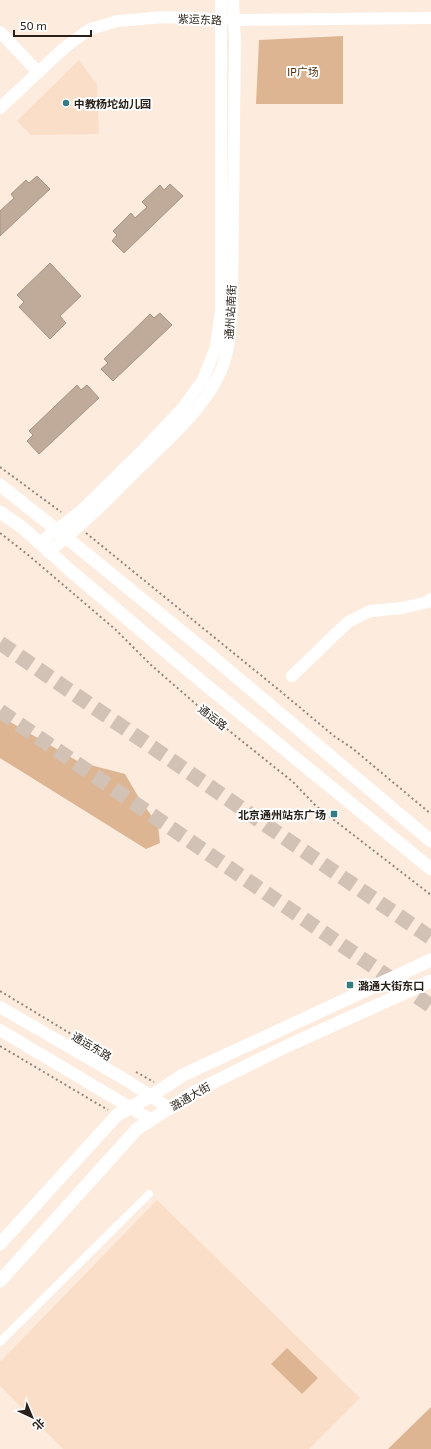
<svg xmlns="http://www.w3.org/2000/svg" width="431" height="1449" font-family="'Exo 2','Noto Sans SC',sans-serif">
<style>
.built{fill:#fbdec7}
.green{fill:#deb593}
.building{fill:#c0ab9a;stroke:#a89483}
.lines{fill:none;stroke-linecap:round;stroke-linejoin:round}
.highway-tunnel{stroke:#d2c2b6;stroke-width:15;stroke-dasharray:15 8;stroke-linecap:butt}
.path{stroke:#92857b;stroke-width:2;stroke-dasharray:2 3;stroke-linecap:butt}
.street{stroke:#fff;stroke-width:8}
.secondary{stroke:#fff;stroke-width:12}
.primary{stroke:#fff;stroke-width:13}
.poi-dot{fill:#357d86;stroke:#fff;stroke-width:1.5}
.labels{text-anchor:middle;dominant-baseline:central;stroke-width:4;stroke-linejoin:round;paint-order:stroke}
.street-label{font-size:11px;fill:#282019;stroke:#fff}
.park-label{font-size:11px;fill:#502e0a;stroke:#fff}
.poi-label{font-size:11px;font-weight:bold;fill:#282019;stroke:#fff;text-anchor:start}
</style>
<rect width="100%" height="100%" fill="#fdebdd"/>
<g class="built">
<polygon points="79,60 97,85 99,134 31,135 17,121"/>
<polygon points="157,1200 360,1398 309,1449 63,1449 0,1386 0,1362"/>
</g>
<g class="green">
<polygon points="343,36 343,104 256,104 259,40"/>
<polygon points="0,716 79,762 125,774 139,798 158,825 160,843 146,849 0,758"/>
<polygon points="287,1348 318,1378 302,1394 271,1364"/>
<polygon points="431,1407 431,1449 388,1449"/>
</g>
<g class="building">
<polygon points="37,176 50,189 0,236 0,211 14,198 11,194 26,180 29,183"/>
<polygon points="170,184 183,196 124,253 112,241 117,235 113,231 131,213 135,218 147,207 142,202 160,185 164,190"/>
<polygon points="50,263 81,296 60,316 66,323 50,339 19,307 24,302 17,295"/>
<polygon points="160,313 172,325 113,381 101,369 108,363 104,359 150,314 154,318"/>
<polygon points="77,385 81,390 87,385 99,398 39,454 27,441 33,435 29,431"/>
</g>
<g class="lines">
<g class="highway-tunnel">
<polyline points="0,643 431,938"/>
<polyline points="0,711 431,1006"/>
</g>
<g class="path">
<polyline points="0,467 61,512"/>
<polyline points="0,533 27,554 116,630 151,665 197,705 293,782 316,806 431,895"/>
<polyline points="86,533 279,690 334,736 352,748 431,814"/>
<polyline points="0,991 96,1049"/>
<polyline points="0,1046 108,1110"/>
<polyline points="136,1072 154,1082"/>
</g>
<polyline class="street" points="0,1342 149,1194"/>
<g class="secondary">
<polyline points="0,32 38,72"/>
<polyline points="0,108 64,48 90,29 118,21 164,17 234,20 431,18"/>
<polyline points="39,543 81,511 144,449 181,410 203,380 216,347 221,311 221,0"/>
<path d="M 48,552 C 81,527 110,497 140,467 C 167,441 197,415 216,381 C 230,356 231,327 232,299 L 235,41 L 233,0"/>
<polyline points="292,676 348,622 370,611 402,608 428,602 431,599"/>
<polyline points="0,1007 126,1080 169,1108"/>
<polyline points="0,1030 151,1120"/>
</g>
<g class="primary">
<polyline points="0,485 67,538 214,658 431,841"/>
<polyline points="0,512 23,528 72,572 189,671 431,869"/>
<polyline points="0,1244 117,1115 151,1096 183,1075 431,960"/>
<polyline points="0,1281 137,1129 196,1091 289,1045 431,981"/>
</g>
</g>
<g class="poi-dot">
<circle cx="66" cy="103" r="4"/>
<rect x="330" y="810" width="8" height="8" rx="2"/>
<rect x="346" y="981" width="8" height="8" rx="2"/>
</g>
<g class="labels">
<g class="street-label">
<text transform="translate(200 19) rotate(2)">紫运东路</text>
<text transform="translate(230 312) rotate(-87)">通州站南街</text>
<text transform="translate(213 717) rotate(38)">通运路</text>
<text transform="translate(92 1046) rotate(31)">通运东路</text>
<text transform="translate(190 1096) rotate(-30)">潞通大街</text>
</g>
<g class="park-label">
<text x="303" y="71">IP广场</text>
</g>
<g class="poi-label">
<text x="74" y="103">中教杨坨幼儿园</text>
<text x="326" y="814" text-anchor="end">北京通州站东广场</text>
<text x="358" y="985">潞通大街东口</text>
</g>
</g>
<g transform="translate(32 1417) rotate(136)" stroke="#ffffff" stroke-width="3" paint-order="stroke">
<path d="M0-3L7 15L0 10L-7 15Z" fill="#282019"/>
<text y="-6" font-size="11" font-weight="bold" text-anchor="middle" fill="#282019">北</text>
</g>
<path d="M14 30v6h77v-6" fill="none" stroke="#282019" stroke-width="2"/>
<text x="20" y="30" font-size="12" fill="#282019" stroke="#ffffff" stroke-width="3" paint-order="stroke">50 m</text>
</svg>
